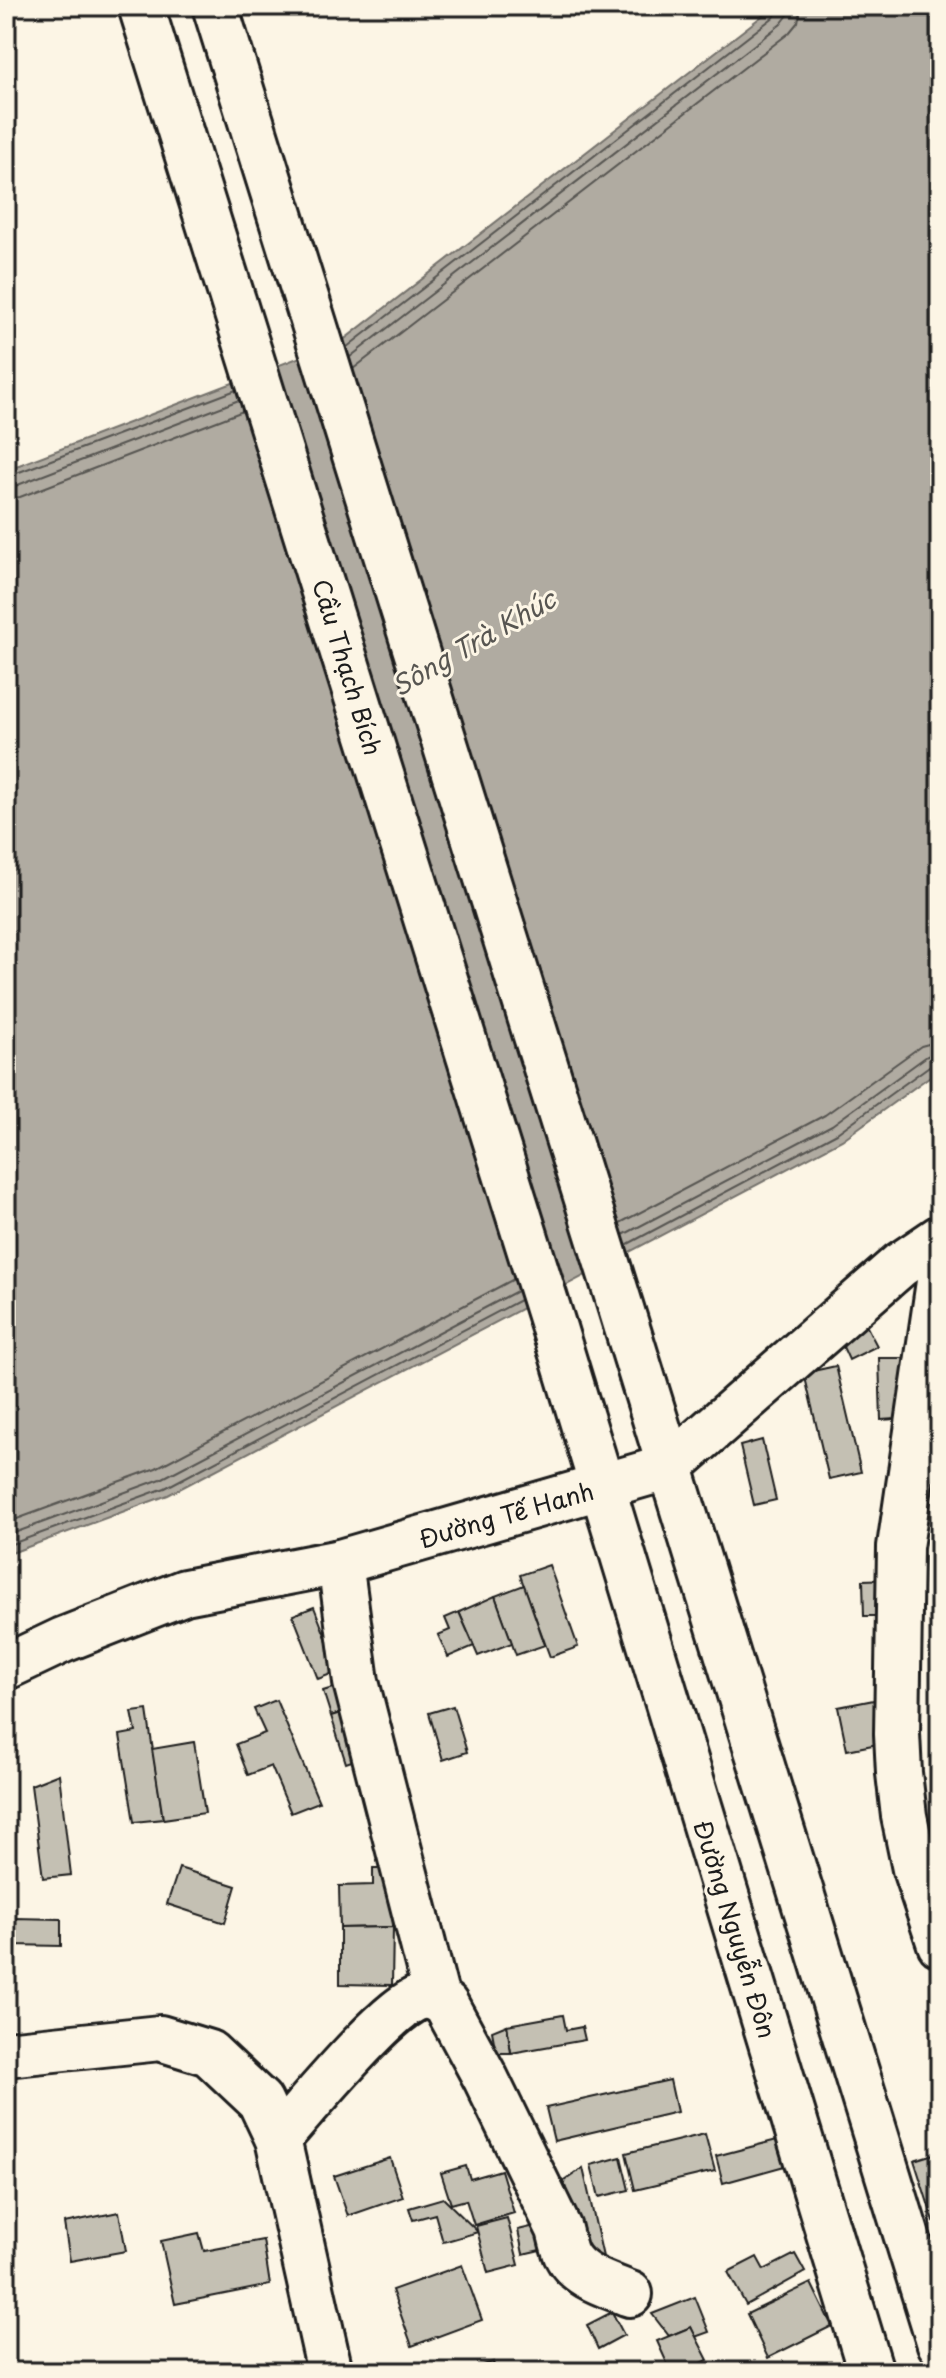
<svg xmlns="http://www.w3.org/2000/svg" width="946" height="2378" font-family="'Playpen Sans',sans-serif">
<style>
.water{fill:#b0aba1;stroke:#75726c;stroke-width:2}
.lines{fill:none;stroke-linecap:round;stroke-linejoin:round}
.shore{stroke:#575551;stroke-width:2}
.building{fill:#c4c0b3;stroke:#1c1c1c;stroke-width:2}
.minor-casing{stroke:#1c1c1c;stroke-width:50}
.major-casing{stroke:#1c1c1c;stroke-width:50}
.minor{stroke:#fcf5e5;stroke-width:44}
.major{stroke:#fcf5e5;stroke-width:44}
.labels{text-anchor:middle;dominant-baseline:central;stroke-width:6;stroke-linejoin:round;paint-order:stroke}
.street-label{font-size:24px;fill:#1c1c1c;stroke:#fcf5e5}
.water-label{font-size:26px;font-style:italic;fill:#575551;stroke:#fcf5e5}
</style>
<rect width="100%" height="100%" fill="#fcf5e5"/>
<filter id="ink" filterUnits="userSpaceOnUse"><feTurbulence type="fractalNoise" baseFrequency=".0125" numOctaves="2"/><feDisplacementMap in="SourceGraphic" scale="16" xChannelSelector="R" yChannelSelector="G"/><feConvolveMatrix kernelMatrix="1 2 1 2 8 2 1 2 1" color-interpolation-filters="sRGB"/></filter>
<g filter="url(#ink)">
<polygon class="water" points="775,6 940,6 940,1069 842,1140 168,1495 6,1555 6,470 342,341"/>
<g class="lines">
<g class="shore">
<polyline points="347,347 775,16 779,6"/>
<polyline points="350,357 781,24 788,15 789,6"/>
<polyline points="353,369 789,33 798,22 801,6"/>
<polyline points="6,477 236,390"/>
<polyline points="6,487 15,486 239,400"/>
<polyline points="6,499 20,497 243,411"/>
<polyline points="620,1223 825,1115 921,1046 940,1041"/>
<polyline points="623,1235 832,1125 927,1056 940,1053"/>
<polyline points="626,1245 837,1133 932,1064 940,1063"/>
<polyline points="6,1523 156,1468 514,1279"/>
<polyline points="6,1536 161,1479 517,1291"/>
<polyline points="6,1546 165,1488 520,1300"/>
</g>
</g>
<g class="building">
<polygon points="865,1323 877,1346 849,1360 838,1336"/>
<polygon points="879,1358 907,1358 910,1418 881,1420"/>
<polygon points="836,1366 861,1472 829,1479 804,1373"/>
<polygon points="762,1440 776,1500 754,1505 740,1446"/>
<polygon points="549,1565 578,1647 550,1657 520,1575"/>
<polygon points="891,1579 892,1616 864,1616 863,1580"/>
<polygon points="524,1585 545,1645 516,1655 495,1596"/>
<polygon points="495,1596 512,1643 478,1656 459,1612"/>
<polygon points="314,1607 339,1671 318,1679 293,1615"/>
<polygon points="459,1612 474,1646 448,1657 438,1635 450,1630 445,1618"/>
<polygon points="346,1684 354,1709 331,1716 323,1691"/>
<polygon points="879,1699 888,1742 847,1750 838,1707"/>
<polygon points="276,1700 319,1802 291,1813 271,1766 248,1775 236,1744 265,1733 254,1709"/>
<polygon points="453,1706 467,1752 443,1760 429,1713"/>
<polygon points="354,1709 369,1755 346,1763 331,1716"/>
<polygon points="147,1710 163,1819 134,1822 120,1735 136,1732 132,1712"/>
<polygon points="194,1742 205,1813 163,1819 152,1749"/>
<polygon points="59,1774 71,1875 43,1878 31,1785"/>
<polygon points="179,1868 236,1886 225,1923 167,1904"/>
<polygon points="373,1868 391,1868 393,1927 340,1928 339,1886 373,1885"/>
<polygon points="14,1918 61,1919 61,1946 13,1945"/>
<polygon points="393,1927 392,1985 340,1984 340,1928"/>
<polygon points="563,2015 566,2030 582,2027 585,2040 511,2053 507,2025"/>
<polygon points="507,2025 511,2053 496,2053 492,2031"/>
<polygon points="670,2080 677,2112 554,2141 546,2108"/>
<polygon points="705,2134 715,2171 635,2190 626,2153"/>
<polygon points="781,2139 788,2165 723,2183 716,2156"/>
<polygon points="940,2152 940,2220 934,2222 914,2160"/>
<polygon points="621,2157 629,2190 599,2197 591,2165"/>
<polygon points="390,2158 403,2197 348,2216 334,2176"/>
<polygon points="466,2166 470,2179 501,2170 514,2213 474,2225 466,2200 451,2204 441,2173"/>
<polygon points="583,2168 603,2257 582,2262 564,2181"/>
<polygon points="443,2198 478,2232 443,2242 435,2214 413,2220 409,2208"/>
<polygon points="119,2212 126,2251 70,2261 64,2223"/>
<polygon points="507,2218 519,2265 488,2273 476,2226"/>
<polygon points="548,2223 553,2247 523,2254 518,2230"/>
<polygon points="199,2233 204,2251 263,2240 270,2285 175,2304 161,2241"/>
<polygon points="795,2254 805,2272 746,2305 728,2272 757,2257 764,2270"/>
<polygon points="462,2265 482,2320 412,2346 392,2290"/>
<polygon points="811,2283 832,2326 768,2358 747,2314"/>
<polygon points="695,2297 709,2332 695,2337 691,2327 669,2336 652,2314"/>
<polygon points="612,2312 624,2335 598,2349 587,2325"/>
<polygon points="691,2327 708,2360 682,2372 671,2372 657,2341"/>
<polygon points="493,2362 496,2372 460,2372"/>
</g>
<g class="lines">
<defs>
<g id="minor">
<polyline points="940,1275 900,1547 897,1734 899,1773 904,1816 915,1869 940,1944"/>
<polyline points="340,1562 356,1682 437,1999"/>
<polyline points="6,1667 63,1640 185,1592 340,1562 669,1467 900,1265 940,1238"/>
<polyline points="6,2054 160,2038 209,2053 260,2101 278,2139 330,2372"/>
<path d="M 278,2139 C 303,2111 393,2001 423,1997 C 432,1996 439,2000 446,2005 L 486,2079 L 559,2229 C 561,2237 563,2247 566,2254 C 577,2277 608,2285 630,2294"/>
</g>
<g id="major">
<polyline points="141,6 554,1328 871,2372"/>
<polyline points="215,6 620,1305 940,2344"/>
</g>
</defs>
<use href="#minor" class="minor-casing"/>
<use href="#major" class="major-casing"/>
<use href="#minor" class="minor"/>
<use href="#major" class="major"/>
</g>
</g>
<g class="labels">
<g class="street-label">
<text transform="translate(348 667) rotate(73)">Cầu Thạch Bích</text>
<text transform="translate(506 1514) rotate(-16)">Đường Tế Hanh</text>
<text transform="translate(736 1929) rotate(73)">Đường Nguyễn Đôn</text>
</g>
<g class="water-label">
<text transform="translate(473 642) rotate(-30)">Sông Trà Khúc</text>
</g>
</g>
<rect width="946" height="2378" fill="none" stroke="#fcf5e5" stroke-width="32"/>
<rect x="16" y="16" width="914" height="2346" fill="none" stroke="#1c1c1c" stroke-width="3" filter="url(#ink)"/>
</svg>
